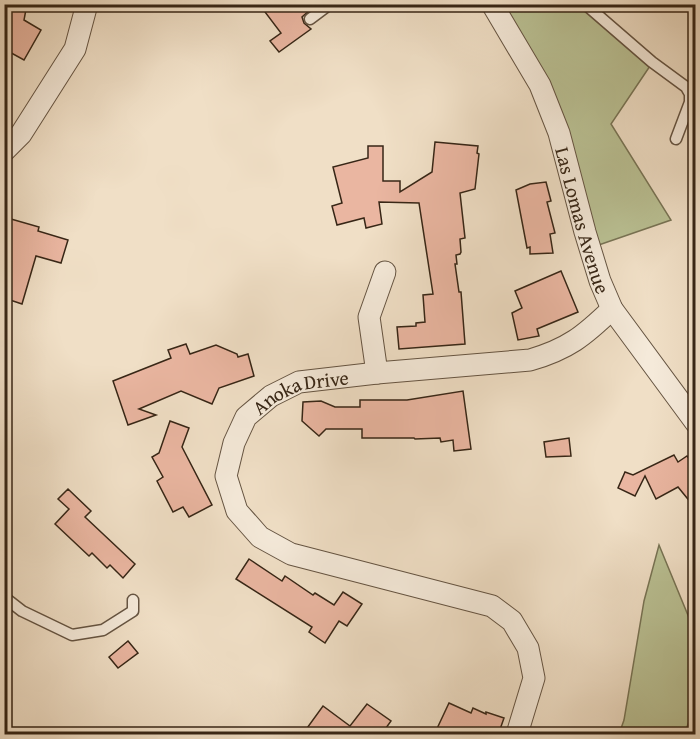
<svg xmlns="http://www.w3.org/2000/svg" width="700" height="739" font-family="'Gentium Book Plus',serif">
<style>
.green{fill:#bac194;stroke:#787455;stroke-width:1.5}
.building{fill:#eab6a1;stroke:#372616;stroke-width:1.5}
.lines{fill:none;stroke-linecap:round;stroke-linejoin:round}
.service-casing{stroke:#655442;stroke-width:13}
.minor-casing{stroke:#655442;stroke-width:23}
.service{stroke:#f5eada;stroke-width:10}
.minor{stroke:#f5eada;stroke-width:21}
.labels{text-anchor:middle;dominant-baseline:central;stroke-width:6;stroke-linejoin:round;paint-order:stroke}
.street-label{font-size:20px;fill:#372616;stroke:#f5eada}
</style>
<rect width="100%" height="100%" fill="#f0dfc6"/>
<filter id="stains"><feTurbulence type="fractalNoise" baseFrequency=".00333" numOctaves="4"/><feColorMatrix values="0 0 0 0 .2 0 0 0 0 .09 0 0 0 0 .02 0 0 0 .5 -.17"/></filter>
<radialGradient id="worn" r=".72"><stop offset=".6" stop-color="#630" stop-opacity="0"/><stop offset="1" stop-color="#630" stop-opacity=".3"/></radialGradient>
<g class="green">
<polygon points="492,5 597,5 650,66 611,124 671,220 590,248 559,133"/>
<polygon points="659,545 692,625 695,649 695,707 684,734 619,734 624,720 644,601"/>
</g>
<g class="building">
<polygon points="4,4 27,4 24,20 41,30 24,60 4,49"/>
<polygon points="276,4 317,4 302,17 304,23 311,29 279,52 270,41 281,33 265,12"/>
<polygon points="435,142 478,146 477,153 479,154 475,189 460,193 465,238 460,239 461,252 460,254 456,255 457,264 455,264 459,292 461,292 465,344 399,349 397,327 416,326 416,323 425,322 423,295 433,294 419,203 379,202 382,224 366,228 364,218 337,225 332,206 342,203 333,167 368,158 368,146 383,146 383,181 400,181 400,192 432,172"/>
<polygon points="546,182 551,201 547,202 555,233 550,234 553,253 530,254 530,247 527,248 516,190 530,184"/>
<polygon points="11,219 39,227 38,231 68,240 61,263 36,256 22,304 4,298 4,240"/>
<polygon points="561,271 578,312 537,329 539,336 518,340 512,313 522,308 515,291"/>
<polygon points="186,344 190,354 216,345 237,354 238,357 248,354 254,376 219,388 212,404 181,391 139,409 156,415 128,425 113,381 171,358 168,350"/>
<polygon points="463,391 471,449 454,451 453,440 441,442 440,438 415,439 414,438 362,438 362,429 326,429 319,436 302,421 303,402 321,401 335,407 360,407 360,400 407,400"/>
<polygon points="170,421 189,428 182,447 212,505 189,517 183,507 173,512 157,481 163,477 152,457 159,453"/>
<polygon points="569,438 571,456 546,457 544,442"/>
<polygon points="674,455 678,462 687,456 696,467 696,509 678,487 656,499 645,476 635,496 618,488 625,472 633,475"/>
<polygon points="68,489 91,511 85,517 135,564 123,578 110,565 107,568 92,553 89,556 55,524 69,509 58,499"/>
<polygon points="249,559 282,581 285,576 313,595 315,593 334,605 343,592 362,604 347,626 339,621 325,643 309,632 312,627 236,579"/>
<polygon points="128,641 138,653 118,668 109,657"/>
<polygon points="449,703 471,713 473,708 486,714 486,712 504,718 498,735 434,735"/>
<polygon points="367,704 391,721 381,735 302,735 323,706 350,726"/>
</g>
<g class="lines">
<defs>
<g id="service">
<polyline points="585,4 652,62 686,87 690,94 690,102 676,139"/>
<polyline points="310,19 330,4"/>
<polyline points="4,597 22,611 72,635 103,630 133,611 133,600"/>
</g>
<g id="minor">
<path id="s1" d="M 492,4 L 540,85 L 559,133 L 585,232 L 600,281 L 612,309 L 696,423"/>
<polyline points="4,151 21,134 75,49 87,4"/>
<polyline points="377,373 369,317 385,272"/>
<path id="s2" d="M 517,734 L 534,678 L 528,648 L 512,621 L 492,606 L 291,554 L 260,537 L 237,511 L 226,476 L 234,443 L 246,417 L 271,396 L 299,382 L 377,373 L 530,360 C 568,349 584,336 612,309"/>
</g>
</defs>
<use href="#service" class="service-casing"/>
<use href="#minor" class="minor-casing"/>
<use href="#service" class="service"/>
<use href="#minor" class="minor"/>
</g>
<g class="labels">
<g class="street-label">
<text stroke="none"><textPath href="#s1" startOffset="236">Las Lomas Avenue</textPath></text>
<text stroke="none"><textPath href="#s2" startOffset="585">Anoka Drive</textPath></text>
</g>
</g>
<rect width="700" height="739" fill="none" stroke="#f0dfc6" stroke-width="24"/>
<rect x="6" y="6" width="688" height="727" fill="none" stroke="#372616" stroke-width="3"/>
<rect x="12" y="12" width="676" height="715" fill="none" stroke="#372616" stroke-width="1.5"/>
<rect width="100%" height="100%" filter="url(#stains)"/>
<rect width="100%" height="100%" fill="url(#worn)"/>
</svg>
